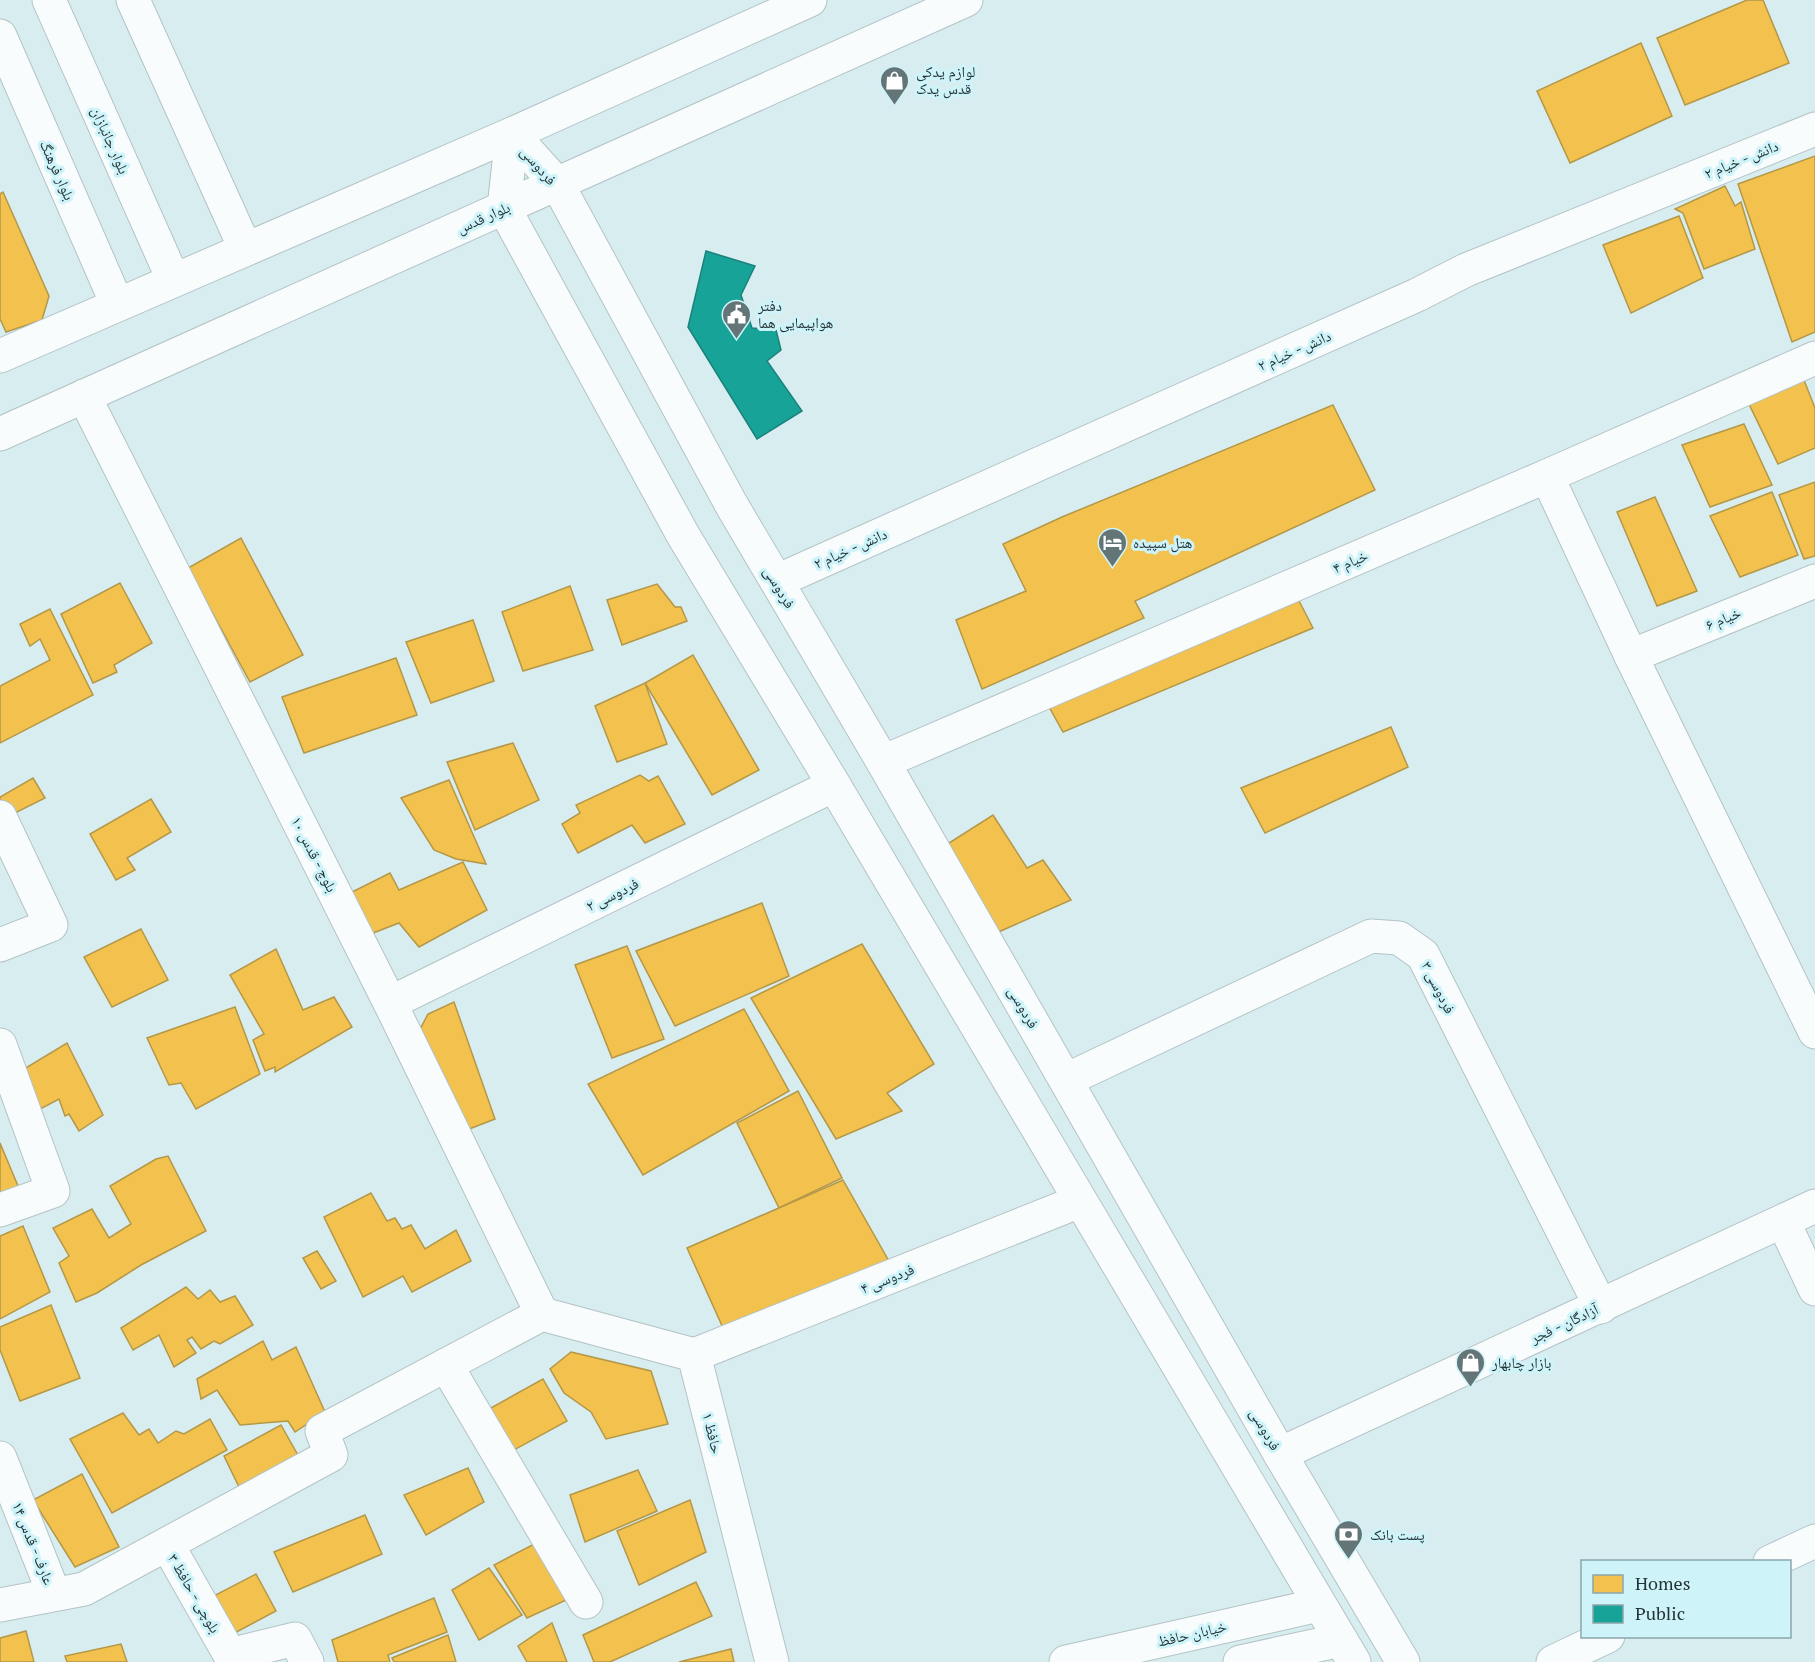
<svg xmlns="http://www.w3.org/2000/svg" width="1815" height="1662" font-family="'PT Serif','Noto Naskh Arabic',serif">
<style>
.homes{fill:#f2c14e;stroke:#b49747;stroke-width:1.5}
.public{fill:#17a398;stroke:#1b827b;stroke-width:1.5}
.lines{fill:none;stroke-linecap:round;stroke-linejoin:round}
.minor-casing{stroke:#b3c3c6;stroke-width:35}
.tertiary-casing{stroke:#b3c3c6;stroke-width:35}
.secondary-casing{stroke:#b3c3c6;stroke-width:35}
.minor{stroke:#f9fcfd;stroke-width:33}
.tertiary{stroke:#f9fcfd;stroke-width:33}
.secondary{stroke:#f9fcfd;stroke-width:33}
.labels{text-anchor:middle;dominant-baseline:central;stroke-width:6;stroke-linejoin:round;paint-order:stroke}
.poi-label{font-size:15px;fill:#253437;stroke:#cef4fa;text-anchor:start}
.street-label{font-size:15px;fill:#253437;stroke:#cef4fa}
</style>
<rect width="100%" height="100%" fill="#d8edf0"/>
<g class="homes">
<polygon points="1747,0 1763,0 1789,63 1685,105 1657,38"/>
<polygon points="1641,43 1672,116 1570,163 1537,91"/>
<polygon points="1815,156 1815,332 1792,342 1738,184"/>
<polygon points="1725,186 1735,206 1741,202 1755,249 1704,269 1683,213 1675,209"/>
<polygon points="3,192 49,296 42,320 6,332 0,319 0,194"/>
<polygon points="1679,216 1703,278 1631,313 1603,245"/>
<polygon points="1802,375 1815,408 1815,448 1778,464 1747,400"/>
<polygon points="1333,405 1375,490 1135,601 1144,618 982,689 956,620 1026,591 1003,544 1062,517"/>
<polygon points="1744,424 1772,485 1710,507 1682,445"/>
<polygon points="1815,482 1815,556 1804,559 1779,495"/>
<polygon points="1772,492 1798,555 1740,577 1710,516"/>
<polygon points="1655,497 1697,591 1657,606 1617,512"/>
<polygon points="241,538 303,655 250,682 188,568"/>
<polygon points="120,583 152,643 114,665 117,672 93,683 61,614"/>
<polygon points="657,584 675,607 681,607 687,621 622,645 607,600"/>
<polygon points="570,586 593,650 523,671 502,612"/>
<polygon points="1294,591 1313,628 1063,732 1043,696"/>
<polygon points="50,609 93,695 0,743 0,686 50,660 40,639 30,646 20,624"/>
<polygon points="473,620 494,681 431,703 406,642"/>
<polygon points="693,655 759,770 712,795 645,683"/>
<polygon points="396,658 417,715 304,753 282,697"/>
<polygon points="645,683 667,744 617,762 595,706"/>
<polygon points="1391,727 1408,767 1265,833 1241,788"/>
<polygon points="513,743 539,800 475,830 447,762"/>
<polygon points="640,775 649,781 658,776 685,824 645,843 632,825 578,853 562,824 580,813 576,805"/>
<polygon points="33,778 45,798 5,818 0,807 0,797"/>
<polygon points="449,780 486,864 456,859 434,850 401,798"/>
<polygon points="151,799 171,832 127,858 135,870 116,880 90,834"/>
<polygon points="993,815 1027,868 1043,860 1071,900 994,934 938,850"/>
<polygon points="463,862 487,910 419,947 399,923 368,935 346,895 390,873 399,890"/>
<polygon points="762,903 789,976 675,1026 636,951"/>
<polygon points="141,929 168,980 112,1007 84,957"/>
<polygon points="862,944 934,1064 887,1093 902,1111 836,1139 751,998"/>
<polygon points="627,946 664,1039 612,1058 575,965"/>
<polygon points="276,949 303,1010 334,997 352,1027 275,1072 275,1067 265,1071 253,1040 264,1034 230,975"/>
<polygon points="454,1002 495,1119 459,1133 417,1035 428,1014"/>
<polygon points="235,1007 260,1074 196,1109 181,1083 169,1085 147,1038"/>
<polygon points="744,1009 789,1091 643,1175 588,1084"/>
<polygon points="67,1043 103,1115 79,1131 69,1114 65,1116 59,1099 29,1115 14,1075"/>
<polygon points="798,1091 842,1178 779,1208 737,1123"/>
<polygon points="0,1143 21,1193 0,1201"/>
<polygon points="168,1156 206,1231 141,1265 97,1293 76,1302 59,1263 69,1256 53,1228 92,1209 109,1238 131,1224 110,1186 156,1159"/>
<polygon points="843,1180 890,1263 728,1339 687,1248"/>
<polygon points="371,1193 387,1221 395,1218 402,1229 411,1225 425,1249 456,1230 471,1261 412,1292 403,1276 363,1297 324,1217"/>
<polygon points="23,1226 50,1292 0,1319 0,1236"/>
<polygon points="317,1251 336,1281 321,1289 303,1258"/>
<polygon points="186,1287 198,1299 210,1290 220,1302 235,1296 253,1325 220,1344 214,1341 201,1349 192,1337 187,1340 196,1353 174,1367 159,1335 133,1350 121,1328"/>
<polygon points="51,1305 80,1378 20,1401 0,1350 0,1327"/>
<polygon points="263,1341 272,1360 296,1347 325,1412 295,1432 288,1421 240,1425 217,1390 201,1399 197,1379"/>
<polygon points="571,1352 651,1371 668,1424 606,1439 591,1412 564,1393 550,1369"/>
<polygon points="543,1379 567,1421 503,1456 489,1409"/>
<polygon points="123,1413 139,1435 149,1429 158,1443 176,1431 184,1434 210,1419 227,1450 112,1513 70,1439"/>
<polygon points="281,1425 299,1457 240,1489 224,1456"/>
<polygon points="468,1468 484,1502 426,1535 404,1495"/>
<polygon points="638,1470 657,1511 585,1542 570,1495"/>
<polygon points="82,1474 119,1547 75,1567 33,1500"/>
<polygon points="690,1500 706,1552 639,1585 617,1531"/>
<polygon points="365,1515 382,1554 293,1592 274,1552"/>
<polygon points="542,1540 575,1596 527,1618 494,1565"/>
<polygon points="489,1568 522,1615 479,1640 452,1590"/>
<polygon points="256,1574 276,1611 227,1637 206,1600"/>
<polygon points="696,1582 712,1616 610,1662 594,1662 583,1635"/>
<polygon points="434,1598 447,1632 388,1655 390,1662 338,1662 332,1640"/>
<polygon points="552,1623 567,1662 527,1662 518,1646"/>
<polygon points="26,1631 34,1662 0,1662 0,1638"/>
<polygon points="448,1635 456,1662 394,1662 392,1658"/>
<polygon points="121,1644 127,1662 67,1662 65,1656"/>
<polygon points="731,1649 734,1662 679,1662"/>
</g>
<polygon class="public" points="706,251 755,266 741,295 752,328 776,330 781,350 767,361 802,411 757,439 688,327"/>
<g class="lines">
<defs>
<g id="minor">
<polyline points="133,0 245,248"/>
<polyline points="84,396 390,1003 542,1314"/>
<polyline points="1547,476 1631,656 1815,1032"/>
<polyline points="777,581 1417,295 1466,270 1815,129"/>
<polyline points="1631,656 1815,581"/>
<polyline points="883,762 1547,476 1815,358"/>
<polyline points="0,817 51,925 0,945"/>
<polyline points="390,1003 834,785"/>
<polyline points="0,1045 53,1191 0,1210"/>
<polyline points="1066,1080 1371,936 1399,938 1423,955 1601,1307"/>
<polyline points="1783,1221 1815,1289"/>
<polyline points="542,1314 694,1355 772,1662"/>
<polyline points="694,1355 1080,1201"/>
<polyline points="446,1365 586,1602"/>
<polyline points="1280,1454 1815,1206"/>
<polyline points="0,1458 54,1594"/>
<polyline points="167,1544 230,1655 295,1639 307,1662"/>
<polyline points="1770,1562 1815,1541"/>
<polyline points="0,1605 84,1589 331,1455 322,1431 542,1314"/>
<polyline points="1553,1662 1608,1636"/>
</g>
<g id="tertiary">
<polyline points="49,0 173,279"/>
<polyline points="0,36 117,304"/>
<polyline points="512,134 558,185 731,504 883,762 1280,1454 1403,1662"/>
<polyline points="512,134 504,208 683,535 834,785 1354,1662"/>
</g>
<g id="secondary">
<polyline points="0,356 512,134 810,0"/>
<polyline points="0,434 966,0"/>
<polyline points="1066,1662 1319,1605"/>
<polyline points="1240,1662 1341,1640"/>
</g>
</defs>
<use href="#minor" class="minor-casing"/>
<use href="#tertiary" class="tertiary-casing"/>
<use href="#secondary" class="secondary-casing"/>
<use href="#minor" class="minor"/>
<use href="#tertiary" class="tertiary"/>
<use href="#secondary" class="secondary"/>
</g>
<defs>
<symbol id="shop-pin" viewBox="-11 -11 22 30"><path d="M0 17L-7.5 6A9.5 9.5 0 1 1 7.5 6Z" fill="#647578" stroke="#cef4fa"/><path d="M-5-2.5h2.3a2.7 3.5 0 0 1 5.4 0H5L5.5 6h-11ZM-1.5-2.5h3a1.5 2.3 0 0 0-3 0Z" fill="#fff"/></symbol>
<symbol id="civic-pin" viewBox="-11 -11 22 30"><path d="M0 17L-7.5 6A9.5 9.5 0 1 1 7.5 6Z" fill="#647578" stroke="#cef4fa"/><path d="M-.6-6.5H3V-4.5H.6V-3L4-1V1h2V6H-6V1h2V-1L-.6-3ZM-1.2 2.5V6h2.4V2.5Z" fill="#fff"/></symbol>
<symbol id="hotel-pin" viewBox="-11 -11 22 30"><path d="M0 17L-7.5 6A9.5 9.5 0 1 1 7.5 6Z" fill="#647578" stroke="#cef4fa"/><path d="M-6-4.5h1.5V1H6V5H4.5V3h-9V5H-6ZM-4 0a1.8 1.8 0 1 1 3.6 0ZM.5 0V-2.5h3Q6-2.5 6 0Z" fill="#fff"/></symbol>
<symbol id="bank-pin" viewBox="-11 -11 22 30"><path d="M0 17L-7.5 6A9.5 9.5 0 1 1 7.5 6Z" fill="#647578" stroke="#cef4fa"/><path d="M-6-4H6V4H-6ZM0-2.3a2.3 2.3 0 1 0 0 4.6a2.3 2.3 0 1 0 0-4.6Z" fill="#fff"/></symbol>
</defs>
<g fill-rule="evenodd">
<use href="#shop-pin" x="878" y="64" width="33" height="45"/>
<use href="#civic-pin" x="720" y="298" width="33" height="45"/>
<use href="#hotel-pin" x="1096" y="526" width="33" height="45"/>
<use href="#shop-pin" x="1454" y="1346" width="33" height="45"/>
<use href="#bank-pin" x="1332" y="1518" width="33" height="45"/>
</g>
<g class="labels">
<g class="poi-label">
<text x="916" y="71">لوازم یدکی<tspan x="916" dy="17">قدس یدک</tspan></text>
<text x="758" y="305">دفتر<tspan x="758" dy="17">هواپیمایی هما</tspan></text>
<text x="1133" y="542">هتل سپیده</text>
<text x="1492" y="1362">بازار چابهار</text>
<text x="1370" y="1534">پست بانک</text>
</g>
<g class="street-label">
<text transform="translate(111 140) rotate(66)">بلوار جانبازان</text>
<text transform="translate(1741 159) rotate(-22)">دانش - خیام ۲</text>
<text transform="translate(539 165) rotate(49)">فردوسی</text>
<text transform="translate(58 170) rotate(66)">بلوار فرهنگ</text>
<text transform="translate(483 217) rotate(-24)">بلوار قدس</text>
<text transform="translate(1294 350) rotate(-24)">دانش - خیام ۲</text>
<text transform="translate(850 548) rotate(-24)">دانش - خیام ۲</text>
<text transform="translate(1350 561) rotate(-23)">خیام ۴</text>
<text transform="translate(780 587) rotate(59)">فردوسی</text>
<text transform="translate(1723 618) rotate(-22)">خیام ۶</text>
<text transform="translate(315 854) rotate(63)">بلوچ - قدس ۱۰</text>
<text transform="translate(612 894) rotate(-26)">فردوسی ۲</text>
<text transform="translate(1439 987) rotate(63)">فردوسی ۳</text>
<text transform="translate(1024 1007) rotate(60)">فردوسی</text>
<text transform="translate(887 1278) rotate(-22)">فردوسی ۴</text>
<text transform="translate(1564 1323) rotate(-25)">آزادگان - فجر</text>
<text transform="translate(1266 1429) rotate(60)">فردوسی</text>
<text transform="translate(713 1433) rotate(76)">حافظ ۱</text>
<text transform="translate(34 1543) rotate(68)">عارف - قدس ۱۴</text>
<text transform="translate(195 1593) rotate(60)">بلوچی - حافظ ۳</text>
<text transform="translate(1192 1633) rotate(-13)">خیابان حافظ</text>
</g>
</g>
<rect x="1581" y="1560" width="210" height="78" fill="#cef4fa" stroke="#8aa7ac" stroke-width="1.5"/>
<rect x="1593" y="1575" width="30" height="18" fill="#f2c14e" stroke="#8aa7ac" stroke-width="1.5"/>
<text x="1635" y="1590" font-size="18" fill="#253437">Homes</text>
<rect x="1593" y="1605" width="30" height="18" fill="#17a398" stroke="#8aa7ac" stroke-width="1.5"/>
<text x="1635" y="1620" font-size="18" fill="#253437">Public</text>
</svg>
